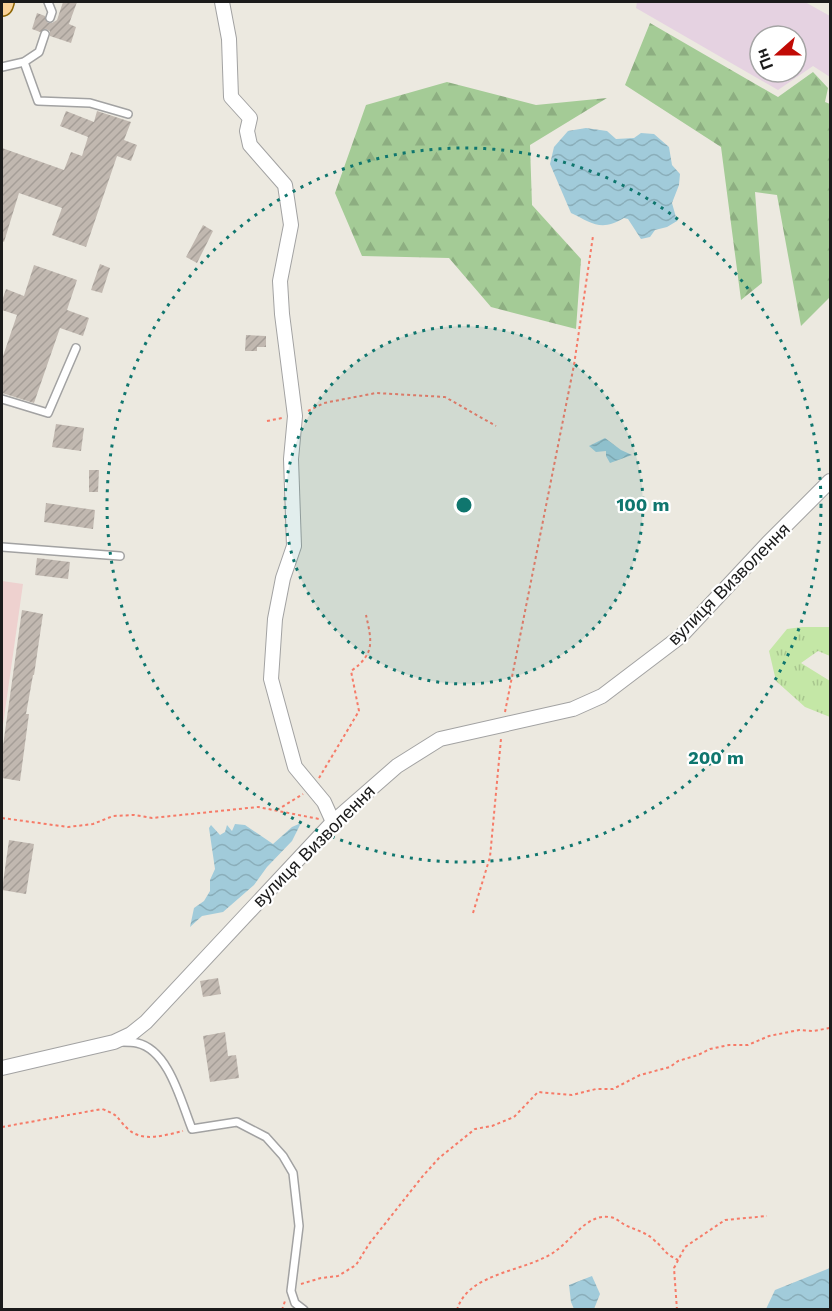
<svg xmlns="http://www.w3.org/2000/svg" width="832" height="1311" viewBox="0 0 832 1311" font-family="'Work Sans',sans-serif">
<defs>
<pattern id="grass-tufts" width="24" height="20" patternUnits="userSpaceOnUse" patternTransform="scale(1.5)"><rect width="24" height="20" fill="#c4e7a6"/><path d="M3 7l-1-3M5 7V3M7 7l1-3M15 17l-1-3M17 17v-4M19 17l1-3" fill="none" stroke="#a8c68e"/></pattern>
<pattern id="forest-firs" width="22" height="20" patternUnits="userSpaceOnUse" patternTransform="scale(1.5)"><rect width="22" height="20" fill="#a4cb96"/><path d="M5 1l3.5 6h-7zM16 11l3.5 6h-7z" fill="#8dae81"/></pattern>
<pattern id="water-waves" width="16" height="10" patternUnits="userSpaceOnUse" patternTransform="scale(1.5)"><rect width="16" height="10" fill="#a1cbda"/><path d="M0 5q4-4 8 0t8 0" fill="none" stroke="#8aaeba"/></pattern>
<pattern id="building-hatch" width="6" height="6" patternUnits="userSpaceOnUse" patternTransform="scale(1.5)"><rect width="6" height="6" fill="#c1b8b0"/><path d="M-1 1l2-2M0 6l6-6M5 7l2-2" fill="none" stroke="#a59e97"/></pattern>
</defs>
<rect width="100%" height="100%" fill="#ece9e0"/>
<path fill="#eed1cf" d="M2,581L23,584L2,732Z"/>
<path fill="#e5d2e1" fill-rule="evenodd" d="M637,2H805L830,16V77L813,66L778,90L636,8ZM760,36H796V72H760Z"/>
<path fill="url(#grass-tufts)" d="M802,627H830V656L818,651L801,663L830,681V717L805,707L776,681L769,651L787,629Z"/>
<g fill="url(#forest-firs)">
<path d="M650,23L778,97L813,72L828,88L825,102L830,104V297L801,326L777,195L755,192L762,283L741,300L721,147L625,85Z"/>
<path d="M447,82L536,105L607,98L530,145L532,205L581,259L576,329L491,307L449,258L362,256L335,193L366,105Z"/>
</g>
<g fill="url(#water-waves)">
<path d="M586,128L607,131L616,139L634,138L641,133L654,134L669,147L672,165L680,174L679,185L672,203L677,221L667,227L655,230L650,237L641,239L628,219L624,218C601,232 592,223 571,213L550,164L554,147L568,131Z"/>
<path d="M605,438L621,450L632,455L610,463L606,456V451L596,452L589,446Z"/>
<path d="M301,823L292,841L267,867L254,885L223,912L202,916L190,927L194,908L204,901L210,891V880L215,869L209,828L211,825L220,835L225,832L227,825L232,831L235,824L245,825L273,844L292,827Z"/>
<path d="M830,1268V1309H766L775,1290Z"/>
<path d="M592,1276L600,1294L594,1309H574L571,1302L569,1285Z"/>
</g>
<g fill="url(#building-hatch)">
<path d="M63,2H77L69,24L76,27L71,43L50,36V31L46,29L40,32L32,29L37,13L45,16L48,23H52L57,20Z"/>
<path d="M66,111L94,122L97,111L131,122L124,140L137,145L131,161L117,156L86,247L52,235L62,208L19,193L4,242L2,241V148L64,170L71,152L82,156L88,137L60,126Z"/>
<path d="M203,225L213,231L197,263L186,257Z"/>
<path d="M100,264L110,268L102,293L91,290Z"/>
<path d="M34,265L77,280L67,310L89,318L83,336L60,328L34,403L2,393V359L17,315L2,310V301L6,289L24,296Z"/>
<path d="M246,335L266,336V347H257V351H245Z"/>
<path d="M56,424L84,428L81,451L52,447Z"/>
<path d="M89,470H99L98,492H89Z"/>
<path d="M46,503L95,510L93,529L44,522Z"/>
<path d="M37,558L70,562L68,579L35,575Z"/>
<path d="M22,610L43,614L34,675H33L26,714H29L20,781L2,778V753Z"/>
<path d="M9,840L34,844L26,894L2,890Z"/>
<path d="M218,978L221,994L203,997L200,981Z"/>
<path d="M225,1032L228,1056L236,1055L239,1078L210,1082L203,1036Z"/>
</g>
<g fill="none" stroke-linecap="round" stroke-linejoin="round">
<defs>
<g id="service">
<path d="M48,2L52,12L50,18"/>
<path d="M24,62L38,101L90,103L128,114"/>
<path d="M2,67L24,62L39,52L45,34"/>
<path d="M2,399L48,413L76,348"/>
<path d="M2,547L120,556"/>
<path d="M122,1042C127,1042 132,1042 137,1043C169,1050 181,1102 192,1129L237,1122L266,1137L283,1156L293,1173L299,1226L291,1291L295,1303L304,1310"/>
</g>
<g id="minor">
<path d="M222,2L229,39L231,97L250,118L247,131L250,145L285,185L291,225L280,281L282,314L295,416L291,459L294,546L283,578L275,619L271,679L295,767L324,802L333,822"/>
<path d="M2,1068L114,1042L131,1034L146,1022L333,822L397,766L440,739L573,709L602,696L681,636L768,543L830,481"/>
</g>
<path id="primary" d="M2,5L3,2"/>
</defs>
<use href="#service" stroke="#a2a2a2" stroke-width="10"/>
<use href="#minor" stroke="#a2a2a2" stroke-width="16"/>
<use href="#primary" stroke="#8e6503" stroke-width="24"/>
<g stroke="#f67b68" stroke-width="2" stroke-dasharray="3 3" stroke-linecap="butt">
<path d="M308,411L324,403L376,393L445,397L496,426"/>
<path d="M267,421L282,418"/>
<path d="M505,712L574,365L593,236"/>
<path d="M319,778L359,711L351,671C375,654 372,642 366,615"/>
<path d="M277,810L303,794"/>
<path d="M2,818L68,827L93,824L113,816L134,815L152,818L258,807L319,819"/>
<path d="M473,913L490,857L501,739"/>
<path d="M2,1127L102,1109C121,1116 115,1117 128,1129C143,1143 165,1135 183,1131"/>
<path d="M301,1284L321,1278L338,1276L356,1265L369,1244L422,1177L439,1158L475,1129L492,1126L514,1117L538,1092L572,1095L596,1089H613L640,1075L670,1067L678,1061L698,1055L710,1049L729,1045H748L769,1036L799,1030L813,1031L830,1028"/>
<path d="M282,1310L285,1301"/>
<path d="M457,1310C468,1271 529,1272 557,1250C573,1238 588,1214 609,1217C615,1217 620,1222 625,1225C635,1230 646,1232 654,1240C665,1249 663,1253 678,1260"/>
<path d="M677,1310L674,1268L685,1247L725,1220L767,1216"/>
</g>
<use href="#service" stroke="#fff" stroke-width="7"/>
<use href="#minor" stroke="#fff" stroke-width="14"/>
<use href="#primary" stroke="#f9d299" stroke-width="21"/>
</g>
<circle cx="464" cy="505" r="179" fill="#0f766e" fill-opacity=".12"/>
<g fill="none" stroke="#0f766e" stroke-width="3" stroke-dasharray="3 6">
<circle cx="464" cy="505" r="179"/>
<circle cx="464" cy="505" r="357"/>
</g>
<g text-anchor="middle" stroke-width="4.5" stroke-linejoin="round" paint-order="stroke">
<g font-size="18" fill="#1b1b1b" stroke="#fff">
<text transform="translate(729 584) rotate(-45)" y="6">вулиця Визволення</text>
<text transform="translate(314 846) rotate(-45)" y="6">вулиця Визволення</text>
</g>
</g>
<circle cx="464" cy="505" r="9" fill="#0f766e" stroke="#fff" stroke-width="3"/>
<g font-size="18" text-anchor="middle" font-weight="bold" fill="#0f766e" stroke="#fff" stroke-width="4.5" stroke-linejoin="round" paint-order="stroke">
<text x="643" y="511">100 m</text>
<text x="716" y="764">200 m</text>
</g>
<rect width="832" height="1311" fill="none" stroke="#1b1b1b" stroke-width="6"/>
<g transform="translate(778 54) rotate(249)"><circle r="28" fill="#ffffff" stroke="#a4a4a4" stroke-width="1.5"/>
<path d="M0-4.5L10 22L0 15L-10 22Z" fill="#c10a05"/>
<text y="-9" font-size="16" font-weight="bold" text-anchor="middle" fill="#1b1b1b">Пн</text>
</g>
</svg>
